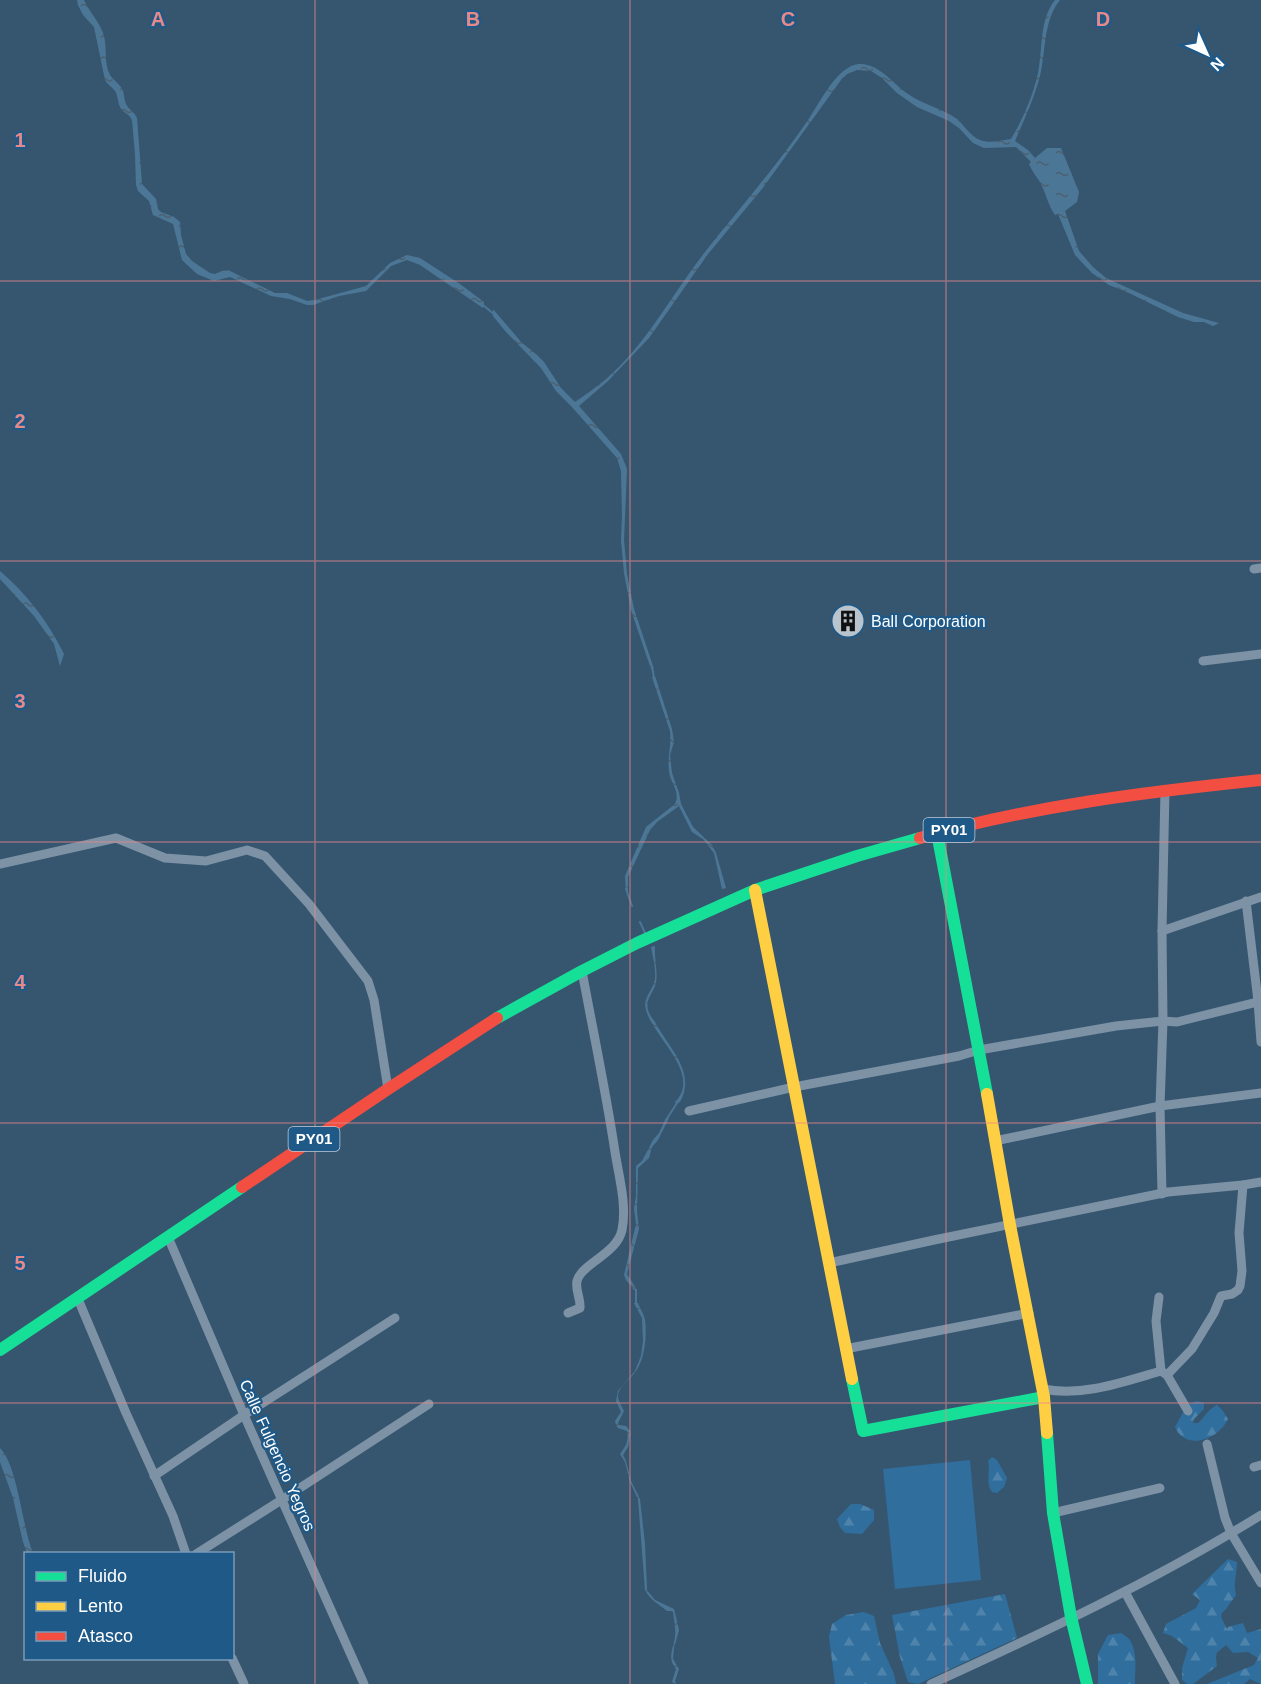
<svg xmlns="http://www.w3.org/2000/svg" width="1261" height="1684" viewBox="0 0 1261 1684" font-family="Arial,sans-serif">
<defs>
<pattern id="forest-firs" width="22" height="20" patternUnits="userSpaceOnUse" patternTransform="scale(1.5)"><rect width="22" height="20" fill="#2f6e9d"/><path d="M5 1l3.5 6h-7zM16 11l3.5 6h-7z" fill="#4e84ac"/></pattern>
<pattern id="water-ripples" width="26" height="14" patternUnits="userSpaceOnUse" patternTransform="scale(1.5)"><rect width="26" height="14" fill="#4c7696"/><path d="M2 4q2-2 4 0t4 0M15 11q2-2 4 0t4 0" fill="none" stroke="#4c5f6d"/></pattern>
</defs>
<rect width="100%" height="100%" fill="#365670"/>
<g fill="url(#forest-firs)">
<path d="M1197,1401L1204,1403V1409L1194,1419L1193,1423H1198C1205,1417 1208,1409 1217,1405L1223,1411L1228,1419C1219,1439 1186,1452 1175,1427L1187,1405Z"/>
<path d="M992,1457L997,1460L1007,1478L1004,1487L997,1493L992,1492C985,1482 991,1472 988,1461Z"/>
<path d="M851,1504H860L874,1510V1520L862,1534L845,1533L840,1527L837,1519Z"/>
<path d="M1228,1559L1237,1562C1237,1573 1233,1583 1236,1595L1226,1609L1222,1613L1221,1617L1227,1629L1228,1627L1243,1623L1247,1633L1261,1629V1684L1250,1679L1244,1684H1207L1254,1665L1258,1658L1248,1652L1233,1653L1226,1645C1216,1654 1215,1650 1217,1666L1193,1684H1187L1182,1680V1668L1188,1648L1172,1636L1163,1633L1166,1624L1196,1608L1200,1600L1192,1594Z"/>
<path d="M1005,1594L1017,1638L918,1684L908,1682L900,1657L892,1615Z"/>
<path d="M864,1612L874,1616L880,1643L894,1674L896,1684H835L829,1637L832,1624L846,1615Z"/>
<path d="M1121,1633C1124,1635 1127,1637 1129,1639C1138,1651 1135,1670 1135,1684H1098V1654L1108,1635Z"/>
</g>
<path fill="#2f6e9d" d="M970,1460L981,1580L895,1589L883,1469Z"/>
<g fill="url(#water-ripples)">
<path d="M77,0H84C89,12 99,21 103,33C108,46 103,62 110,75C113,80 120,84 122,89C125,95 124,103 128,107C132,112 134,112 137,118L142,184L156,199L158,209L161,212L174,217L180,222L181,235L186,254L192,261L210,273L215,274L222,271L228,270L275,293H287L307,301L315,300L366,286L390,263L407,255L420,258L460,284L484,302L483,308L420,265L407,260L391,266L366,291L339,296L313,305H307L290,299L271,296L230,277L214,281L197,274L182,260L173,224L153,215L149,201L138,191L136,185L135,154L132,120C129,114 126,114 122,110C117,104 119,97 115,91C112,87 108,85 105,80L94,27L83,15L78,5Z"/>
<path d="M1055,0H1060C1043,21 1046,51 1040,76C1034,99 1024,120 1015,141L1028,150L1035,158L1047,148H1061L1079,192L1077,202L1065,211L1079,251L1093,267L1106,278L1183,313L1219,323L1213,326L1204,322H1194L1178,317L1129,293L1109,285L1092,273L1075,255L1058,214L1055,215C1048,205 1046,193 1040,182C1036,176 1032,171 1029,164L1031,162L1016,147L984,148L973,143L959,128L949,121L917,107L897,93L882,78L871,71L857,70L847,74L841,80L762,189L708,254L649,338L608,381L579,406L621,454L627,469L624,540L627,574L634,609L654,669H651L631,610L624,573L621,540L622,515L621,471L617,458L571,406L556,391L541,368L506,332L493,316V309L522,343L536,354L544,362L561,388L575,402C585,395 595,388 605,380C646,345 672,294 705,252C739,209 775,168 806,123C819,105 836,66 859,64C879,63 893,84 908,94C923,105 942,108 957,119C964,125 971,137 980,140C989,144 1002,140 1011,139C1023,119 1033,96 1038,73C1043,49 1039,20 1055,0Z"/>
<path d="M0,571C27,594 49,623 64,654L60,666L54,644L34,616L0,579Z"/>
<path d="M655,676L672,729L674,742L670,755L672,773L679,793L681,804L693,827L712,845L716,853L726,888L722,889L714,853L703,839L692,832L679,806L657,822L650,830L628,877V891L626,892L625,876L646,827L675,804C680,793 673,786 670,776C666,761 672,746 670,731L652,677Z"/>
<path d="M655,946C654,958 658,971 656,983C654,992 645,999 648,1010C649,1014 652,1018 655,1022C668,1047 697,1072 680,1102L674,1103C704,1075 653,1037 646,1010C642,998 653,991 655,979C656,969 653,957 651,947Z"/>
<path d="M666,1118H669L658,1140L652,1147L649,1158L638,1168L637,1212L639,1229L627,1274L637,1290H634L626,1280L624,1275L636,1224L634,1208L636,1197V1166L642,1161L653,1140L659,1133Z"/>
<path d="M634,1303H638C640,1309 644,1314 645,1320C647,1336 645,1358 636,1371C631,1379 617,1387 618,1398C619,1402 622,1407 624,1411L618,1423L619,1425L626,1426L631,1432L628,1447L623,1455L626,1461L631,1481L640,1499L645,1544L647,1590L655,1600L674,1609L679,1630L674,1648L673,1659L679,1669L675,1681L676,1684L672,1682L676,1669C667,1658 673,1650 675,1637C676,1629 674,1620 673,1612L672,1611H667C659,1604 650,1600 645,1590L638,1499L630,1482L625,1462L620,1454C626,1446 629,1441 627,1431L618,1428L616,1425L615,1421L621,1412L616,1401L618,1391L635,1371L641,1356L643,1341L642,1318Z"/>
<path d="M0,1448C18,1466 22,1527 33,1553H27L23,1542L13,1498L0,1462Z"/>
</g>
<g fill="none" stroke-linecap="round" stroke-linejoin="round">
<g stroke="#4c7696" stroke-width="2">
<path d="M483,305L495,315"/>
<path d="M652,666L654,678"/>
<path d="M626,889L632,906"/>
<path d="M640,922L645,933"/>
<path d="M666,1120L679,1100"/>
<path d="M636,1290V1305"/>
</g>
<g stroke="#7d92a5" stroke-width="9">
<path d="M1254,569L1261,568"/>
<path d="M1203,661L1261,654"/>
<path d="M0,864L116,838L165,858L206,861L247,850L265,856L309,904L368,981L374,1000L388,1089"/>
<path d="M1246,901L1258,1001L1261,1042"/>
<path d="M1162,931L1261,897"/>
<path d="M689,1111L794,1087L959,1056L979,1050L1116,1026L1163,1021L1177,1022L1261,1001"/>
<path d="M995,1141L1160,1106L1261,1093"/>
<path d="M1162,1194L1160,1106L1163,1021L1162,931L1165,790"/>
<path d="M168,1237L244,1415L364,1684"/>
<path d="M829,1263L934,1240L1168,1192L1243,1185L1261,1182"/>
<path d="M1159,1297L1156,1321L1161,1371L1167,1375L1188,1411"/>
<path d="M78,1299L126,1413L173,1516L186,1554"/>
<path d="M568,1313L580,1308C581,1299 575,1290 577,1281C581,1264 617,1254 622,1230C627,1205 619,1177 615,1152C606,1092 593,1031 582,971"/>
<path d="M845,1349L1029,1313"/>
<path d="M1167,1375L1192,1349L1214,1313L1221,1296L1232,1294L1238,1290L1240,1286L1242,1271L1239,1233L1243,1185"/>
<path d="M1043,1389C1082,1397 1123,1382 1161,1371"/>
<path d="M1207,1444L1225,1518L1231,1533L1261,1583"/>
<path d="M1254,1467L1261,1465"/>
<path d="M154,1476L244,1415L395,1318"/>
<path d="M1053,1513L1160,1488"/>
<path d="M196,1554L283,1499L429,1404"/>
<path d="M1125,1592L1175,1684"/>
<path d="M232,1658L244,1684"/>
<path d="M931,1684C1043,1633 1156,1580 1261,1515"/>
</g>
<g stroke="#16e098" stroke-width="12">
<path d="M937,833L987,1094"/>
<path d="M497,1018L582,971L637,943L755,890L857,856L920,838"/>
<path d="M0,1350L242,1187"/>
<path d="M852,1379L863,1431L1044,1397"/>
<path d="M1047,1433L1053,1513L1071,1617L1087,1684"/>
</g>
<g stroke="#ffcf43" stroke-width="12">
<path d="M755,890L852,1379"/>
<path d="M987,1094L1010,1225L1044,1397L1047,1433"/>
</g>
<g stroke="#f24e42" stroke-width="12">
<path d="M920,838C1031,806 1146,792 1261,780"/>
<path d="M242,1187L388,1089L497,1018"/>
</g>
</g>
<path fill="none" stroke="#e88989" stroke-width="1.5" stroke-opacity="0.55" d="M315,0V1684M630,0V1684M946,0V1684M0,281H1261M0,561H1261M0,842H1261M0,1123H1261M0,1403H1261"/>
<defs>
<symbol id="building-disc" viewBox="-11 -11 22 22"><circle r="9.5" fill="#b9c4cd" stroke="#1e5988"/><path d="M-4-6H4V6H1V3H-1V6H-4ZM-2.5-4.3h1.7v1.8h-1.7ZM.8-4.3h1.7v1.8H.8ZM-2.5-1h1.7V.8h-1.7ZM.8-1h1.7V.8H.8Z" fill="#111"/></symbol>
</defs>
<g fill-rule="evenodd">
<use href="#building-disc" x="829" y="602" width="38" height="38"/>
</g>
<g text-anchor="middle" stroke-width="4.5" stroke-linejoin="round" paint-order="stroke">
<g fill="#1e5988" stroke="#bccddb" stroke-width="1.5">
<rect x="923.5" y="818" width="51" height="24" rx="4.5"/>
<rect x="288.5" y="1127" width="51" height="24" rx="4.5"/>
</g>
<g font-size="15" font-weight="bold" fill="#fff">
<text x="949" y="835">PY01</text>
<text x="314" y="1144">PY01</text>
</g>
<g font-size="16" fill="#fff" stroke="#1e5988" text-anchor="start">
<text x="871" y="627">Ball Corporation</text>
</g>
<g font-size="16" fill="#fff" stroke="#1e5988">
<text transform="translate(278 1455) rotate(66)" y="6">Calle Fulgencio Yegros</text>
</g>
</g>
<g font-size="20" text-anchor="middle" font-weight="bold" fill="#e88989" stroke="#1e5988" stroke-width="4.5" stroke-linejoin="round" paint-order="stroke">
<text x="158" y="26">A</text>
<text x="473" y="26">B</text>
<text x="788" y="26">C</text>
<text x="1103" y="26">D</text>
<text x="20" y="147">1</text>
<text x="20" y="428">2</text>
<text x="20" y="708">3</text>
<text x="20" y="989">4</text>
<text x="20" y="1270">5</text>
</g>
<rect x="24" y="1552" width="210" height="108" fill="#1e5988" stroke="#789bb8" stroke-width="1.5"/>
<rect x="36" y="1572" width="30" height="9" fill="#16e098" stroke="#789bb8" stroke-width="1.5"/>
<text x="78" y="1582" font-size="18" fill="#ffffff">Fluido</text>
<rect x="36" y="1602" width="30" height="9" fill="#ffcf43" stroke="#789bb8" stroke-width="1.5"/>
<text x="78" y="1612" font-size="18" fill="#ffffff">Lento</text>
<rect x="36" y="1632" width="30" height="9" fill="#f24e42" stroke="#789bb8" stroke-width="1.5"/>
<text x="78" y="1642" font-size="18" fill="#ffffff">Atasco</text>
<g transform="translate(1207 54) rotate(135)" stroke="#1e5988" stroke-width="4.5" paint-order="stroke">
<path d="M0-4.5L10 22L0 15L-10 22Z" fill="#ffffff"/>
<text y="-9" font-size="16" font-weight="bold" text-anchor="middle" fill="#ffffff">N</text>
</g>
</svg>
